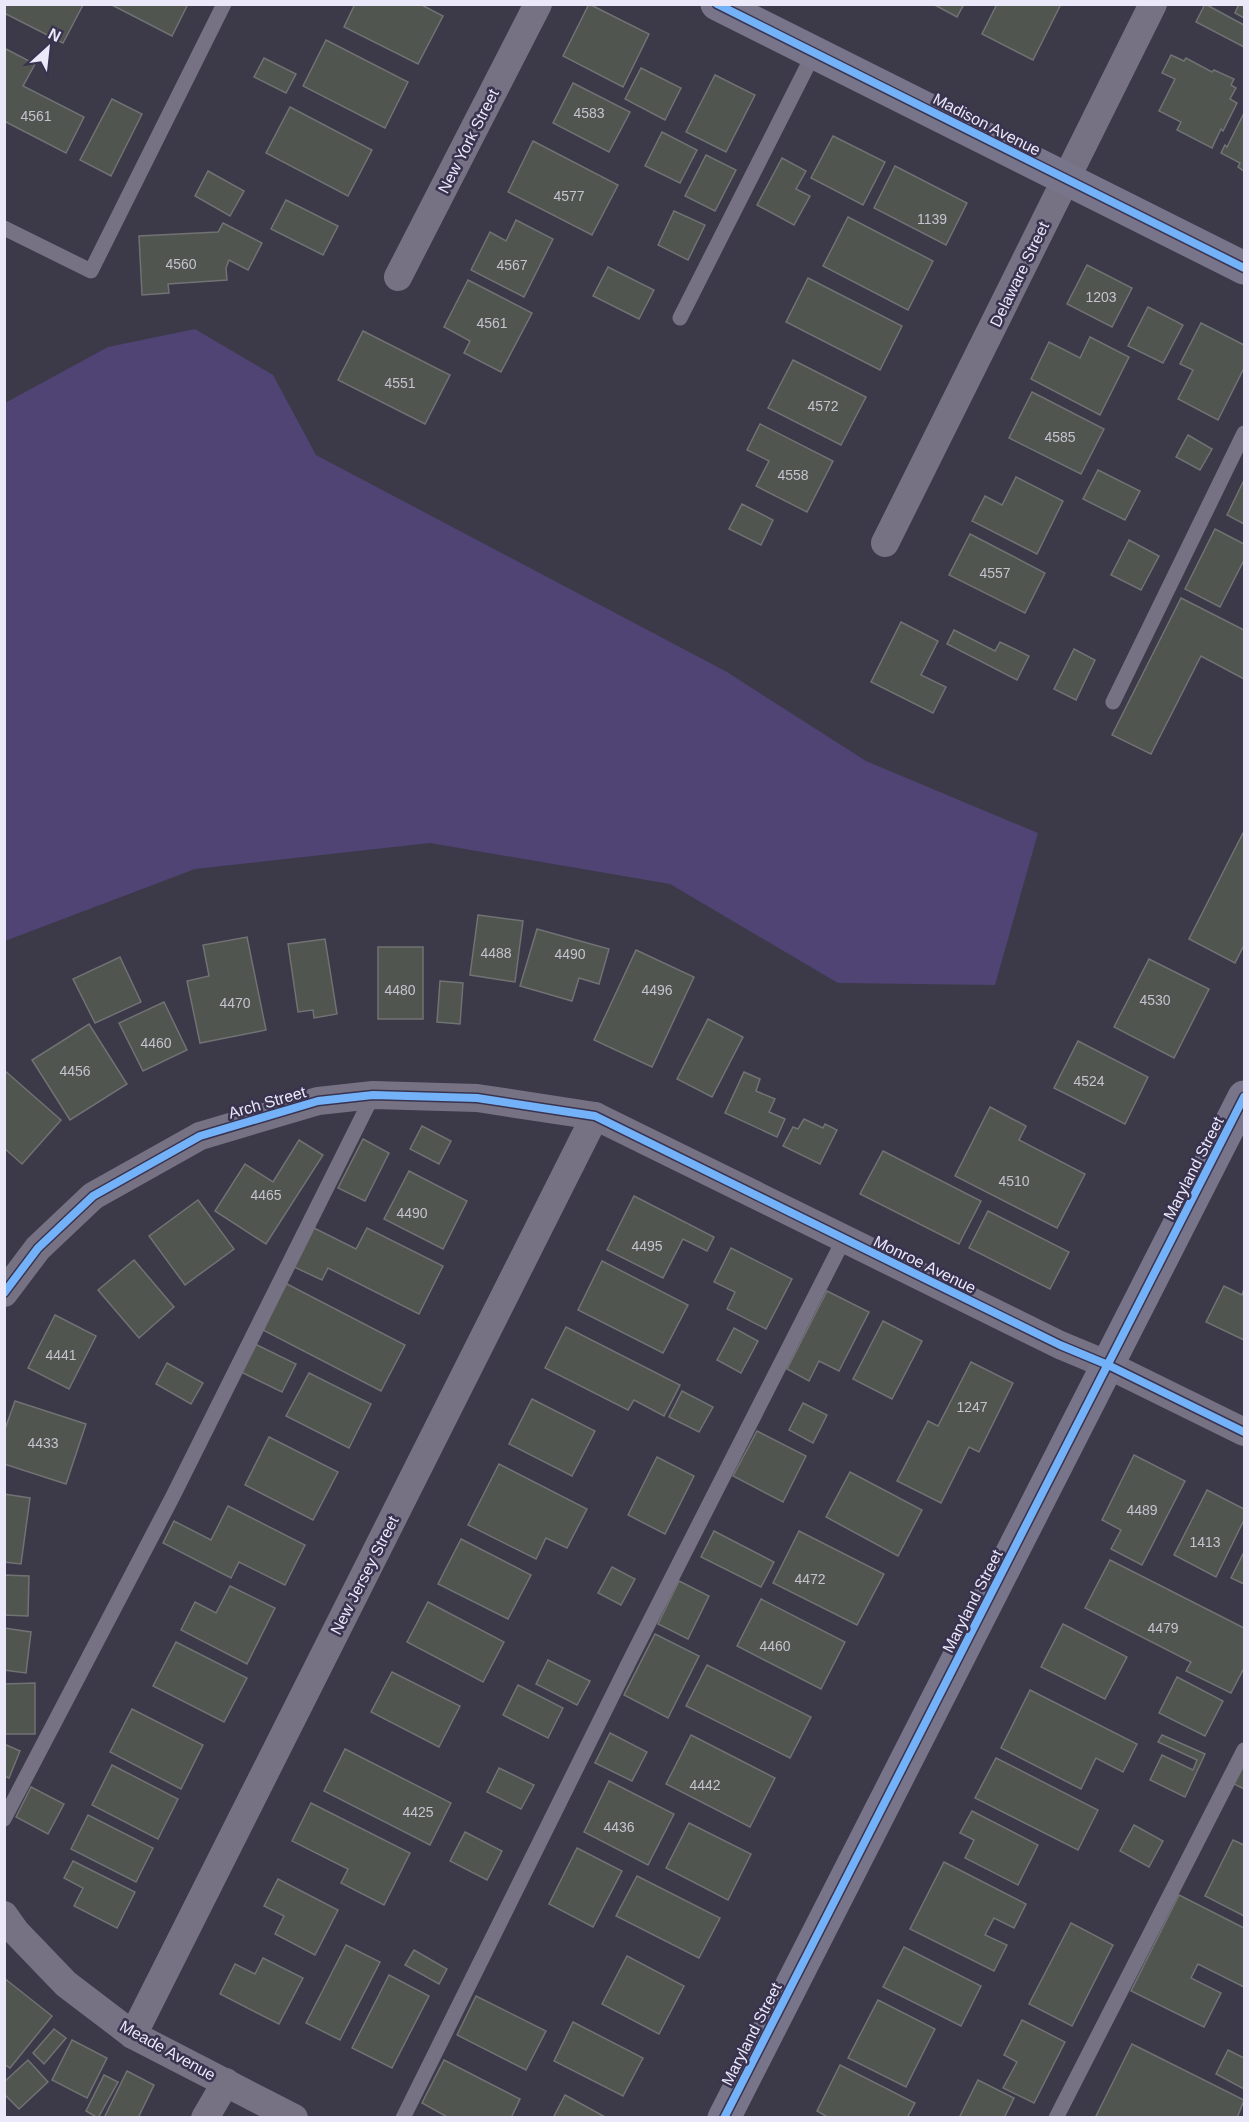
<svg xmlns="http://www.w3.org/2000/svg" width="1249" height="2122" viewBox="0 0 1249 2122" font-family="Arial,sans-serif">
<rect width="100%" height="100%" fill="#3c3949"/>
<path fill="#4f4473" d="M195,329L273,375L316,455L727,672L866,761L1038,833L995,985L838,983L670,884L430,843L195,869L5,941V403L108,347Z"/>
<g fill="#50554f" stroke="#707273" stroke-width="1.5">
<path d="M4,4H82L83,5L63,43L4,13Z"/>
<path d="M110,4H188L172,36Z"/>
<path d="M355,4H420L443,16L418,64L344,27Z"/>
<path d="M589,4L649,34L623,87L563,56Z"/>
<path d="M933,4H964L957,17Z"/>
<path d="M997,4H1061L1033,60L982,34Z"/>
<path d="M1205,4L1244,25V47L1196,22Z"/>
<path d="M1239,4H1244V18L1235,13Z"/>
<path d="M326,40L408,82L385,128L303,86Z"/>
<path d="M4,48L35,64L23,86L84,117L66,153L4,121Z"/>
<path d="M1171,55L1184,61L1186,58L1212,72L1214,70L1234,79L1231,85L1236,88L1230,99L1237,103L1223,131L1221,129L1212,148L1177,130L1181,122L1159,111L1175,79L1162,73Z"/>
<path d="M264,58L296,74L286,93L254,77Z"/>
<path d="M641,68L681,88L665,120L625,99Z"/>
<path d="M715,75L755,95L726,152L686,132Z"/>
<path d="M573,83L630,112L609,152L553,123Z"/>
<path d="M112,99L142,114L111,176L80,160Z"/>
<path d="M290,107L372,150L348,196L266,153Z"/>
<path d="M1244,113V171L1238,167L1240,163L1221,153L1225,145L1227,147Z"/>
<path d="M662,132L697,150L680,183L645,166Z"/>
<path d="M833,136L885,162L863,205L811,178Z"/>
<path d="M533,141L618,185L592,235L508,192Z"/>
<path d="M706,155L736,170L715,211L685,196Z"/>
<path d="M782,158L806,171L796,189L810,196L794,225L757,205Z"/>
<path d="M895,166L967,203L946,245L874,208Z"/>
<path d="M208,171L244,191L230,216L195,196Z"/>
<path d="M286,200L338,226L323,255L271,229Z"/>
<path d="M674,211L705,225L688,260L658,245Z"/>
<path d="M848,217L933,261L908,310L823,266Z"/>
<path d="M516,220L553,239L524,297L471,270L490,232L506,241Z"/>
<path d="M223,223L262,243L248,270L229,260L226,268L227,280L168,284L169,293L142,295L139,236L218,232Z"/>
<path d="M1087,265L1132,288L1112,327L1067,304Z"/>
<path d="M608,267L654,290L639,319L593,296Z"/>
<path d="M808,278L902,326L880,370L786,322Z"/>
<path d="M468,280L532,313L501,372L464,353L470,341L444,327Z"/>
<path d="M1148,307L1183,325L1163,363L1128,346Z"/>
<path d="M1201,323L1244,345V368L1218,420L1178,399L1193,370L1180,364Z"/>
<path d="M363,331L450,375L425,424L338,380Z"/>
<path d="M1090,337L1129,357L1100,415L1031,379L1049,342L1080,358Z"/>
<path d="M793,360L866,397L841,445L768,408Z"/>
<path d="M1032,392L1104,429L1081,474L1009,438Z"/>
<path d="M760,424L833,461L807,512L756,486L769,461L747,450Z"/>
<path d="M1188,435L1212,449L1200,470L1176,457Z"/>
<path d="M1098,470L1140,491L1125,520L1083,499Z"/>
<path d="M1016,477L1063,501L1037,554L972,521L985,496L1002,505Z"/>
<path d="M1244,480V524L1227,515Z"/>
<path d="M742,504L773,520L761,545L729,529Z"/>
<path d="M1215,529L1244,544V560L1220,607L1185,589Z"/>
<path d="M970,534L1045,573L1025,613L949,575Z"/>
<path d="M1129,540L1159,556L1141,590L1111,575Z"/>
<path d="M1181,598L1244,630V679L1201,656L1151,754L1112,735Z"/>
<path d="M901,622L938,641L921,675L946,687L933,713L871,682Z"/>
<path d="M954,630L995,651L1000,642L1029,656L1017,680L947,644Z"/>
<path d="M1074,649L1095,660L1076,700L1054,689Z"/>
<path d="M1244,831V945L1235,963L1189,939Z"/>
<path d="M478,915L523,921L515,982L470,975Z"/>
<path d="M537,929L609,949L599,984L579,978L572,1001L520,986Z"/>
<path d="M247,937L266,1030L200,1043L187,981L209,976L203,945Z"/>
<path d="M325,939L337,1014L314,1018L313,1010L298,1012L288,944Z"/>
<rect x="378" y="947" width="45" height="72"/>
<path d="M636,950L694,977L652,1067L594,1040Z"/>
<path d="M120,957L141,1002L95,1023L73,979Z"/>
<path d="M1149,959L1209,989L1174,1058L1114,1027Z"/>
<path d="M440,981L463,983L460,1024L437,1022Z"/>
<path d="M164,1002L187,1050L143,1071L119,1023Z"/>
<path d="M708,1019L743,1037L712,1097L677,1079Z"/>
<path d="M89,1024L127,1084L70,1120L32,1060Z"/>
<path d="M1078,1041L1148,1077L1125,1124L1054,1088Z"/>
<path d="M4,1070L61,1120L22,1164L4,1148Z"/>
<path d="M744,1072L760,1079L756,1091L775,1099L769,1112L785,1119L777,1137L725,1113Z"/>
<path d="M990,1107L1026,1126L1019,1140L1085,1174L1057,1228L955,1176Z"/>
<path d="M804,1119L823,1128L825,1124L837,1130L820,1164L783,1146L793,1127L798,1129Z"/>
<path d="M422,1126L451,1141L439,1164L410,1149Z"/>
<path d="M363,1139L389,1153L365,1201L338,1188Z"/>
<path d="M299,1140L323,1155L266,1244L215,1211L245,1164L273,1182Z"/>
<path d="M883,1151L981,1201L959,1244L860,1194Z"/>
<path d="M409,1171L467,1201L443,1249L384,1219Z"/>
<path d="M634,1196L714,1237L707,1251L683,1239L663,1278L607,1250Z"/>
<path d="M198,1200L234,1249L185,1285L149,1236Z"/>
<path d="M988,1211L1069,1252L1050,1289L969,1248Z"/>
<path d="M312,1227L356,1249L367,1228L443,1266L419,1314L328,1268L322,1280L292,1266Z"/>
<path d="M731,1248L792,1279L766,1329L727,1309L735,1292L714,1282Z"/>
<path d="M134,1260L174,1307L139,1338L98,1290Z"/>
<path d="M602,1261L688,1305L663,1353L578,1310Z"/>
<path d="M285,1283L405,1345L381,1391L261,1329Z"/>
<path d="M1224,1286L1242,1295L1244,1289V1340L1206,1322Z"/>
<path d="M827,1291L869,1312L839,1371L819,1361L809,1381L787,1369Z"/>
<path d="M55,1315L96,1336L69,1389L28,1368Z"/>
<path d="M883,1321L922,1341L892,1399L853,1379Z"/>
<path d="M566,1327L680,1385L664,1416L634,1400L628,1410L545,1368Z"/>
<path d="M734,1328L758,1341L741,1373L717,1360Z"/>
<path d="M255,1344L296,1364L282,1392L241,1372Z"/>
<path d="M971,1362L1013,1383L979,1452L969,1447L941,1503L897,1481L928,1421L938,1426Z"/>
<path d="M167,1363L203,1383L191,1404L156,1384Z"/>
<path d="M309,1373L371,1404L349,1448L286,1416Z"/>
<path d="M682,1391L713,1407L699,1432L669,1417Z"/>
<path d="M532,1399L595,1431L572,1476L509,1444Z"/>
<path d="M15,1401L86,1424L66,1484L4,1464V1432Z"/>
<path d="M803,1403L827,1415L813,1443L789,1430Z"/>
<path d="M757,1431L806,1456L783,1502L733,1476Z"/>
<path d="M269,1437L338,1472L313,1520L245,1485Z"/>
<path d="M1134,1455L1185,1481L1142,1565L1111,1549L1121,1530L1102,1520Z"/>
<path d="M657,1457L694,1476L665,1534L628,1515Z"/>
<path d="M499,1464L587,1509L567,1548L546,1538L536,1559L468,1525Z"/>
<path d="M850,1472L922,1510L898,1556L826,1517Z"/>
<path d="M1207,1490L1244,1509V1520L1216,1577L1174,1555Z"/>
<path d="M4,1494L30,1498L21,1564L4,1562Z"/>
<path d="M228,1506L305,1545L285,1585L239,1562L231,1578L163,1543L174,1521L211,1540Z"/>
<path d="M714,1531L774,1562L761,1587L701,1557Z"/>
<path d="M799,1531L884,1574L857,1625L773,1583Z"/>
<path d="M461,1539L531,1575L508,1619L438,1584Z"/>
<path d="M1244,1552V1584L1231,1578Z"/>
<path d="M1110,1560L1244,1628V1668L1231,1693L1186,1671L1191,1662L1085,1608Z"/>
<path d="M612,1567L635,1579L621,1605L598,1593Z"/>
<path d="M4,1575L29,1576L28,1616L4,1615Z"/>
<path d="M679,1581L709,1596L688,1639L658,1624Z"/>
<path d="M230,1586L275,1608L247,1664L181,1630L195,1602L216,1613Z"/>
<path d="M761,1599L845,1642L821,1689L737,1646Z"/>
<path d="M428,1602L504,1642L483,1682L407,1642Z"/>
<path d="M1063,1624L1127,1657L1105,1699L1041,1667Z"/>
<path d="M4,1628L31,1632L26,1673L4,1670Z"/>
<path d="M655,1634L699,1656L668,1718L624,1695Z"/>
<path d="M176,1642L247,1678L224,1722L153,1686Z"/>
<path d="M548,1660L590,1681L577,1705L536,1684Z"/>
<path d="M707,1665L811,1717L790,1758L686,1706Z"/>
<path d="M392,1672L460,1706L439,1747L371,1712Z"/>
<path d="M1177,1677L1223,1701L1205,1736L1159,1713Z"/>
<path d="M35,1683V1734H4V1684Z"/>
<path d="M518,1685L563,1708L548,1738L503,1715Z"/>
<path d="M1030,1690L1137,1744L1123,1772L1096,1758L1081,1789L1001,1748Z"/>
<path d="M132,1709L203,1745L181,1789L110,1752Z"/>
<path d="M610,1733L647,1752L632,1781L595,1763Z"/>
<path d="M691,1735L775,1778L750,1827L666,1784Z"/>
<path d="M1162,1735L1205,1754L1185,1797L1150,1780L1162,1755L1193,1770L1197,1760L1158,1742Z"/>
<path d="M4,1744L20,1751L9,1778L4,1776Z"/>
<path d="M345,1749L451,1803L430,1845L324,1791Z"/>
<path d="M996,1758L1098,1810L1078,1850L975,1798Z"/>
<path d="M1244,1762V1789L1234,1784Z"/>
<path d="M112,1765L178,1799L158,1839L92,1805Z"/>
<path d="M499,1768L534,1785L521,1809L487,1792Z"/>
<path d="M609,1781L674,1814L648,1865L584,1832Z"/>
<path d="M31,1787L64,1804L48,1834L16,1817Z"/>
<path d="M311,1803L410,1853L384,1905L341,1883L348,1869L292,1841Z"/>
<path d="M972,1811L1038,1845L1018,1885L965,1858L974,1840L960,1833Z"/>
<path d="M88,1815L153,1848L136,1882L71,1849Z"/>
<path d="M689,1823L751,1854L728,1900L666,1868Z"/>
<path d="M1134,1825L1163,1841L1149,1867L1120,1851Z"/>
<path d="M465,1832L502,1851L487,1880L450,1861Z"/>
<path d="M1233,1840L1244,1845V1916L1205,1896Z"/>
<path d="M577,1848L622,1871L593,1927L549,1904Z"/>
<path d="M73,1861L135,1892L117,1928L74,1906L83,1888L64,1878Z"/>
<path d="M944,1862L1026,1904L1014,1928L994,1918L985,1935L1007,1945L994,1971L910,1929Z"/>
<path d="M637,1876L720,1918L699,1958L616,1916Z"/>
<path d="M278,1879L338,1910L315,1955L275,1934L284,1916L264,1906Z"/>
<path d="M1179,1895L1244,1928V1987L1198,1964L1191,1978L1221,1993L1204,2027L1131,1991Z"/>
<path d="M1071,1923L1113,1945L1072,2026L1029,2004Z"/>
<path d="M346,1945L380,1962L340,2040L306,2023Z"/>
<path d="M904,1947L981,1986L961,2026L883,1987Z"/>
<path d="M414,1950L447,1969L439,1984L405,1965Z"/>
<path d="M627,1956L684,1986L659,2034L602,2004Z"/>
<path d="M263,1958L303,1978L279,2024L220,1994L235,1964L255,1974Z"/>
<path d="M389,1975L429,1996L392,2068L352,2048Z"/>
<path d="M4,1978L52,2016L10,2068L4,2064Z"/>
<path d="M476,1996L546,2031L526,2070L457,2035Z"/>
<path d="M878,2000L935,2029L906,2087L848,2058Z"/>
<path d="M1022,2020L1065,2042L1034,2103L1003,2088L1017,2062L1004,2055Z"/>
<path d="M573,2022L643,2058L623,2096L554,2061Z"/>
<path d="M54,2029L66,2038L44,2064L33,2053Z"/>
<path d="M72,2040L107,2058L87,2098L52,2080Z"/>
<path d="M1132,2044L1244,2100L1237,2118H1095Z"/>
<path d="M1228,2050L1244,2058V2089L1216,2074Z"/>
<path d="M28,2060L48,2082L19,2109L4,2094V2082Z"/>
<path d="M444,2060L520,2099L511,2118H449L422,2103Z"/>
<path d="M840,2065L915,2103L907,2118H829L817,2111Z"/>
<path d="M127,2071L154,2085L138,2118H104Z"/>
<path d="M104,2075L118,2082L98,2118L86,2111Z"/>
<path d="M978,2080L1014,2098L1004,2118H959Z"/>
<path d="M565,2095L607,2118H553Z"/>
</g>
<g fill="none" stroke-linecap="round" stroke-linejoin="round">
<g stroke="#767284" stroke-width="15">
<path d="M4,228L91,271L224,4"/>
<path d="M680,318L814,53"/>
<path d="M1113,702L1244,433"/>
<path d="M4,1819L173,1496L373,1095"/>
<path d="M403,2118L630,1660L844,1239"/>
<path d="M1056,2118L1244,1750"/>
</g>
<g stroke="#767284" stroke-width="28">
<path d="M398,277L538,4"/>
<path d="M885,543L1153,4"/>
<path d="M4,1293L38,1248L93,1196L200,1136L318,1101L373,1095L477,1098L595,1116L1060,1345L1108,1365L1244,1432"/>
<path d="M4,1915L16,1932L66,1984L133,2035L294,2118"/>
<path d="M133,2035L595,1116"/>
<path d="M205,2118L226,2082"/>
</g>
<g stroke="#787489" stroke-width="33">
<path d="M717,4L1244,268"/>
<path d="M724,2118L1244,1097"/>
</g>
<defs>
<g id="cycleway">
<path d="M717,4L1244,268"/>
<path d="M4,1293L38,1248L93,1196L200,1136L318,1101L373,1095L477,1098L595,1116L1060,1345L1108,1365L1244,1432"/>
<path d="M724,2118L1244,1097"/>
</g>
</defs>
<use href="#cycleway" stroke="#39334f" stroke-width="11"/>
<use href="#cycleway" stroke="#73b2f8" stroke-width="8"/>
</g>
<g text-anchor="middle" stroke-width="5" stroke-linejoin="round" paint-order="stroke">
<g font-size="14" fill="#c4c3cf">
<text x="589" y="118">4583</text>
<text x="36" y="121">4561</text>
<text x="569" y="201">4577</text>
<text x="932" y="224">1139</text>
<text x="181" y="269">4560</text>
<text x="512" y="270">4567</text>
<text x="1101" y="302">1203</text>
<text x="492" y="328">4561</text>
<text x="400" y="388">4551</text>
<text x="823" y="411">4572</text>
<text x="1060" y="442">4585</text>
<text x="793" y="480">4558</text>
<text x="995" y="578">4557</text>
<text x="496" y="958">4488</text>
<text x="570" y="959">4490</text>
<text x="400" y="995">4480</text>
<text x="657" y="995">4496</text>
<text x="1155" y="1005">4530</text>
<text x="235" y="1008">4470</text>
<text x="156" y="1048">4460</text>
<text x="75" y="1076">4456</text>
<text x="1089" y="1086">4524</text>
<text x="1014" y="1186">4510</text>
<text x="266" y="1200">4465</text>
<text x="412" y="1218">4490</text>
<text x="647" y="1251">4495</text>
<text x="61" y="1360">4441</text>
<text x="972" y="1412">1247</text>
<text x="43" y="1448">4433</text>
<text x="1142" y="1515">4489</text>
<text x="1205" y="1547">1413</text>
<text x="810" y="1584">4472</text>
<text x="1163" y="1633">4479</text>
<text x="775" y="1651">4460</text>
<text x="705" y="1790">4442</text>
<text x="418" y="1817">4425</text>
<text x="619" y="1832">4436</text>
</g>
<g font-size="16" fill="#ebe8fa" stroke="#39334f">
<text transform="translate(987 124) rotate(27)" y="6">Madison Avenue</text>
<text transform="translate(468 141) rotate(-63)" y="6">New York Street</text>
<text transform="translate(1019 274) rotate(-64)" y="6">Delaware Street</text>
<text transform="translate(267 1102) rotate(-16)" y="6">Arch Street</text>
<text transform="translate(1193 1168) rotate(-63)" y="6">Maryland Street</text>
<text transform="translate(925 1264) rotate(26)" y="6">Monroe Avenue</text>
<text transform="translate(364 1575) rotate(-63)" y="6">New Jersey Street</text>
<text transform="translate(972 1601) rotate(-63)" y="6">Maryland Street</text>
<text transform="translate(751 2034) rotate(-63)" y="6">Maryland Street</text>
<text transform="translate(168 2050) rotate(29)" y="6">Meade Avenue</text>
</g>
</g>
<rect width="1249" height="2122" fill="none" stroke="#ebe8fa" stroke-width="12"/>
<g transform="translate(48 48) rotate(27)" stroke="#39334f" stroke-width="4.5" paint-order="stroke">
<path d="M0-4.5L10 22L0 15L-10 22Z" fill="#ebe8fa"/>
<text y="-9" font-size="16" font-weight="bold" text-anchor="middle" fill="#ebe8fa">N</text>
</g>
</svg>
